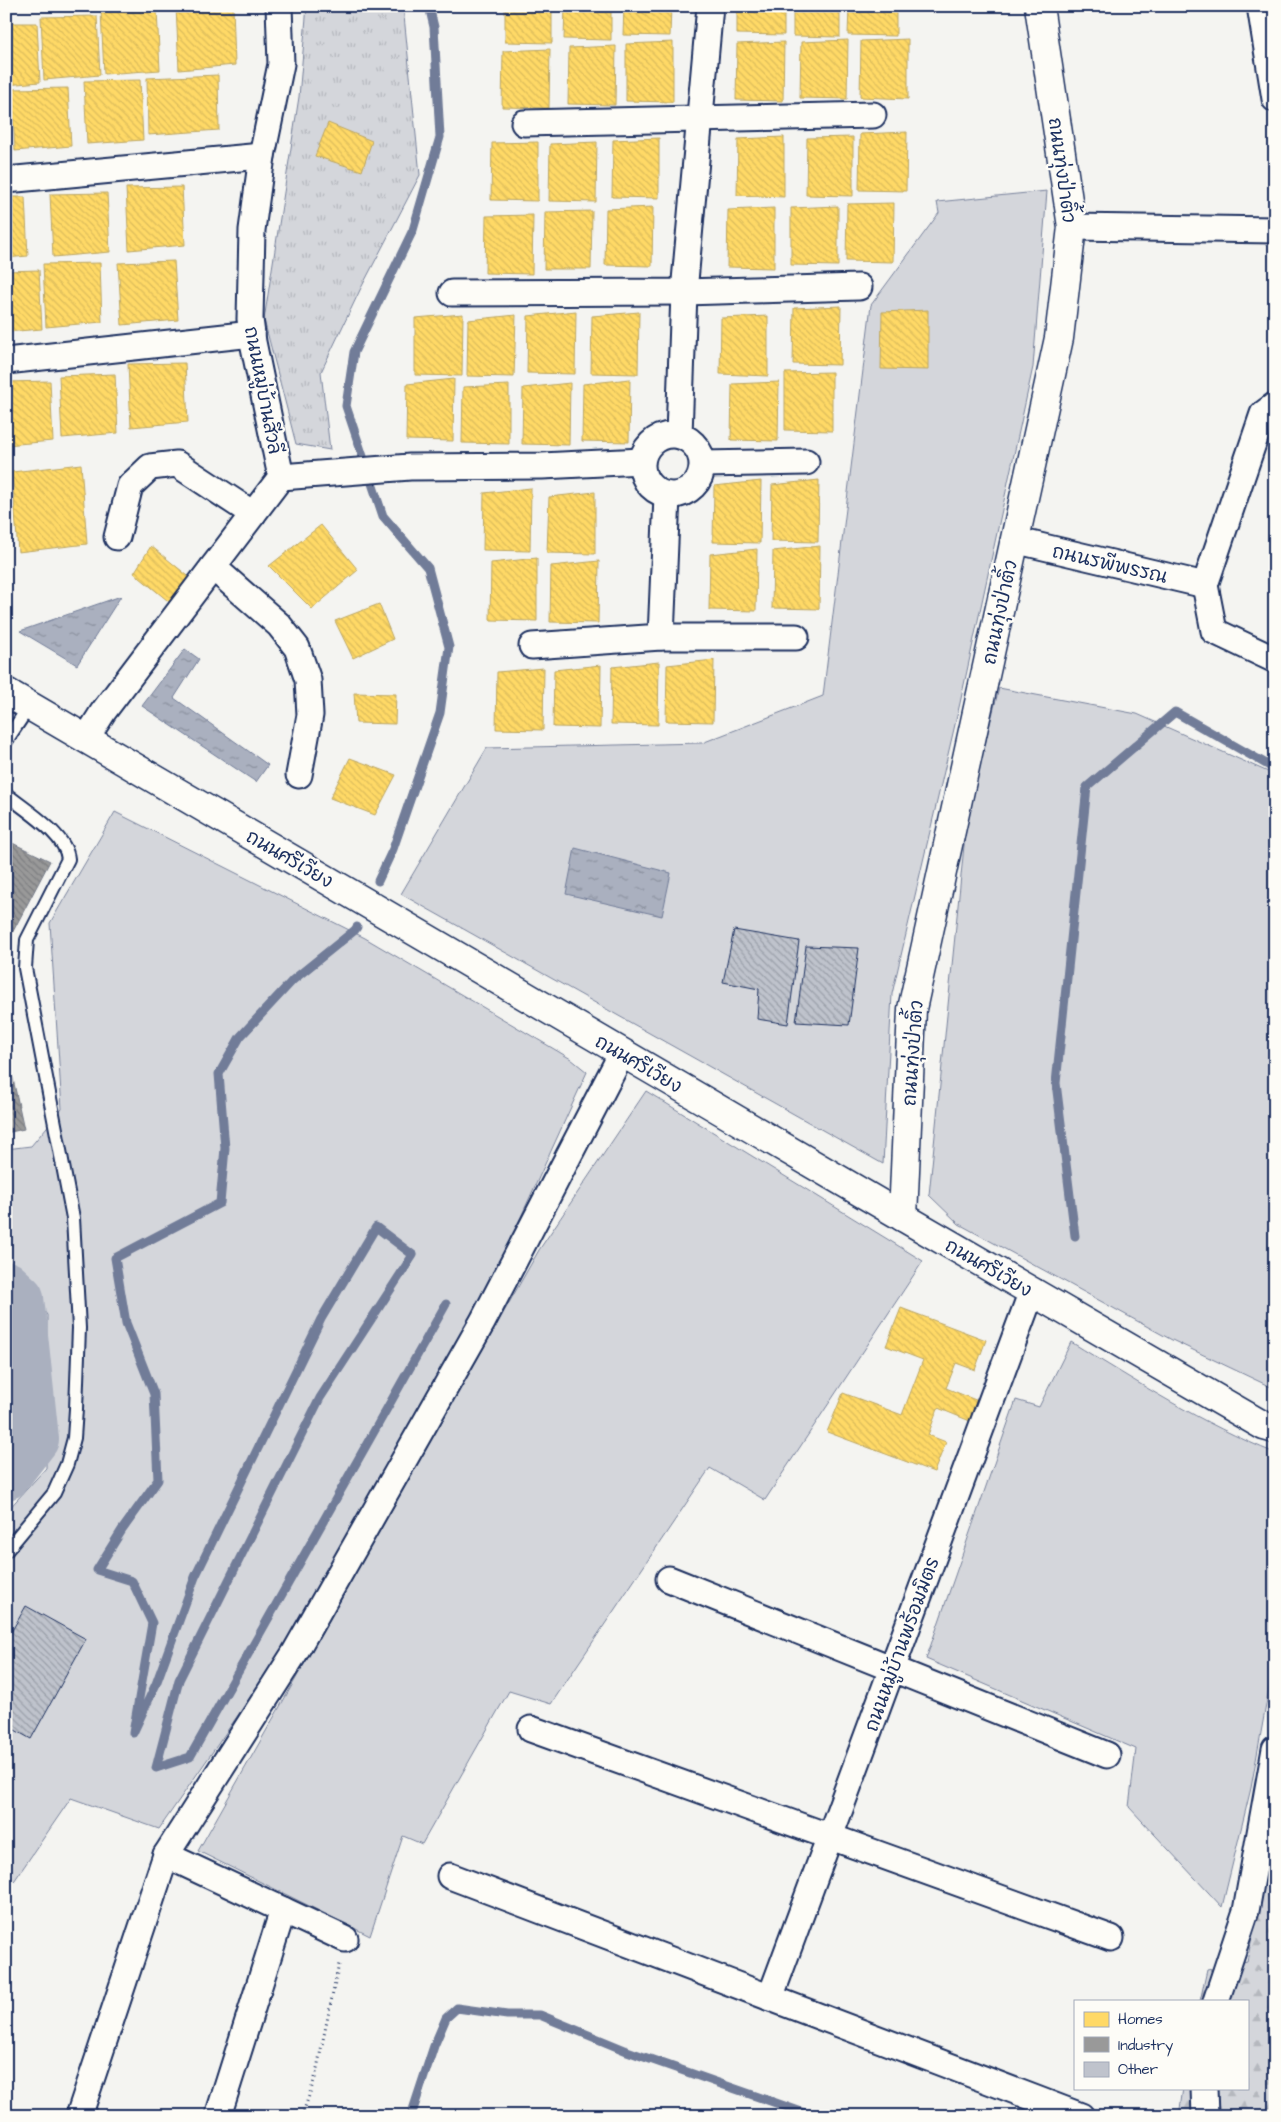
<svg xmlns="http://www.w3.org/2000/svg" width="1281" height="2122" viewBox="0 0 1281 2122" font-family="'Architects Daughter','Playpen Sans Thai',sans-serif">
<defs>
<pattern id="forest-firs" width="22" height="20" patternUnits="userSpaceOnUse" patternTransform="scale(1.25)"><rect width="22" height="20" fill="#d4d6db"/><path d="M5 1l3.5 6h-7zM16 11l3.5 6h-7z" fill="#b5b8be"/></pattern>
<pattern id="park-tufts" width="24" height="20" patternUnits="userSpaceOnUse" patternTransform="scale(1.25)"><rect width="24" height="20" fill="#d4d6db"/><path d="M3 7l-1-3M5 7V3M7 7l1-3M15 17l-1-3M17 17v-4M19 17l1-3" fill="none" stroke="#b5b8be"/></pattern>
<pattern id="water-ripples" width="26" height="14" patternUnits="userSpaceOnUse" patternTransform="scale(1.25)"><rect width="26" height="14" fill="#aab0bf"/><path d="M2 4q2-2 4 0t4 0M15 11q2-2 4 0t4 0" fill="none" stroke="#8a909e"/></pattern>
<pattern id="homes-back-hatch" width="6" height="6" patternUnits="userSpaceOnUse" patternTransform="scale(1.25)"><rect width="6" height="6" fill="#ffd966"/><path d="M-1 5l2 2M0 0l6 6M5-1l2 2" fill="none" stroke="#dabb5b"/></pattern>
<pattern id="industry-back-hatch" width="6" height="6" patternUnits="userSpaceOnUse" patternTransform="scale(1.25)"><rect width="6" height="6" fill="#999"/><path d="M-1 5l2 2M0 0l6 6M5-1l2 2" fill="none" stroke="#7c7d80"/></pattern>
<pattern id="building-back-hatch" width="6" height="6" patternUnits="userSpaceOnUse" patternTransform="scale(1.25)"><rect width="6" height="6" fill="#bfc3cc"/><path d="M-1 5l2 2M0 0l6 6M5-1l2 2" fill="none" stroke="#9a9fa9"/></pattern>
</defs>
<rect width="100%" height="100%" fill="#f4f4f1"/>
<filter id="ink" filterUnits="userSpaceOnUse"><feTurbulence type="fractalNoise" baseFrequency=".02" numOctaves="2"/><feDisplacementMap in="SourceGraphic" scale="10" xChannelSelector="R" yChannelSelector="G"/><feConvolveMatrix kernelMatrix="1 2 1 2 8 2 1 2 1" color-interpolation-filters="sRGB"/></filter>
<g filter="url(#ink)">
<g fill="#d4d6db" stroke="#78829c">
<path d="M1047,191L1033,367L960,703L892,994L883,1164L401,894L487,748L702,743L823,696L871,305L939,213L937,202Z"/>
<path d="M999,688L1137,714L1275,775V1389L1172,1340L959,1224L929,1195L967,816Z"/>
<path d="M115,812L365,938L571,1059L587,1072L457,1357L329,1584L159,1829L71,1798L8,1890L6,1897V1512L46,1468L47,1315L6,1259V1149L31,1146L62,1109L50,923Z"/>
<path d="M646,1091L923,1261L765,1500L710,1468L551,1704L509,1691L422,1844L403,1836L370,1936L198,1851L539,1250Z"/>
<path d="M1071,1342C1137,1382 1202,1424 1275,1453V1655L1251,1788L1222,1907L1129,1807L1136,1749L926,1659L1016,1400L1039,1407Z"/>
</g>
<path fill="url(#forest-firs)" stroke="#78829c" d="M1275,1814V2116H1179L1183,2088H1247V2001H1200L1207,1970L1247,1961L1265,1875Z"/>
<path fill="url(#park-tufts)" stroke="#78829c" d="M307,6H403L420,175L360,290L321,372L330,450L296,444L264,320L299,97Z"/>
<g fill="url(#water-ripples)" stroke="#717c98">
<path d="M121,596L77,665L20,631Z"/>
<path d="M185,649L199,659L174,698L268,765L256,782L142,706Z"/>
<path d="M575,848L671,873L662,916L566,894Z"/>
</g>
<g fill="url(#homes-back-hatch)" stroke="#bba664">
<path d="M233,6L235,65L179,70L176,7Z"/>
<path d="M505,6H552V43L505,42Z"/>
<path d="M565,6H611V40L564,39Z"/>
<path d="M624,6H671L670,36L623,35Z"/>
<path d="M737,6H784V35L737,34Z"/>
<path d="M793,6H840V37L793,36Z"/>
<path d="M849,6H896V36L848,35Z"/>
<path d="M157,10L160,70L104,74L101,11Z"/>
<path d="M97,16L100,75L44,80L41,17Z"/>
<path d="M6,23H37L40,82L6,85Z"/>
<path d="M908,39V99L860,97L861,41Z"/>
<path d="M848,40L847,99L800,98L801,42Z"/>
<path d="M673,42V102L626,101V44Z"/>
<path d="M784,42L783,101L736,100L737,44Z"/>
<path d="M616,46L615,105L568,104L569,48Z"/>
<path d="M550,49L549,108L502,107L503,51Z"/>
<path d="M218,75L219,130L148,135L147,78Z"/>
<path d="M140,80L143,140L87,144L84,81Z"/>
<path d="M68,88L71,146L15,151L12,89Z"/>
<path d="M328,123L372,141L362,171L315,156Z"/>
<path d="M907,132L906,191L859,190L860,134Z"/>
<path d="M784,137V197L737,195L738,139Z"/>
<path d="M853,137V196L806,195L807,138Z"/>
<path d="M659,138V198L612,197L613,140Z"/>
<path d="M538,142V201L491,200L492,143Z"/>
<path d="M597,142L596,202L549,201L550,144Z"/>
<path d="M182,187L185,245L129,250L126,188Z"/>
<path d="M107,193L110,252L53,257L50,194Z"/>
<path d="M6,197H25L28,256L6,258Z"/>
<path d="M894,203L893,262L846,261L847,204Z"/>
<path d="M838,206V266L791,265V208Z"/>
<path d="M653,207L652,266L605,265L606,209Z"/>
<path d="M774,208V268L727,267L728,210Z"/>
<path d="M592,211L591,269H544L545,212Z"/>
<path d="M533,215L532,274L485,273L486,216Z"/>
<path d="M174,261L178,320L122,325L118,263Z"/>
<path d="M100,263L102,322L46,327L43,264Z"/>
<path d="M39,270L42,329L6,332V271Z"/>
<path d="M841,306L840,365L793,364L794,308Z"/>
<path d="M928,310V370L881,369L882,312Z"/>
<path d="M576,311L575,374L527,373L528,316Z"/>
<path d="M639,312L638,374L591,373L592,316Z"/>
<path d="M463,314L462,376L415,375V318Z"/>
<path d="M516,315L514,377L467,376L468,320Z"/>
<path d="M768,316V376L720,374L721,318Z"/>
<path d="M185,363L188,422L131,427L128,364Z"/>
<path d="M832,372V431L785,430V373Z"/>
<path d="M115,374L118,433L62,438L59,376Z"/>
<path d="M454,379L453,441L406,440L407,384Z"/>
<path d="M630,379L629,442L582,441L583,384Z"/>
<path d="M50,381L53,441L6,445V382Z"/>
<path d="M779,382L778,441L731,440L732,384Z"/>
<path d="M570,383L569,445L522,444L523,388Z"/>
<path d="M509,385V444L462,443L463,387Z"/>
<path d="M81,464L87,544L18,552L12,472Z"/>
<path d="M819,480L818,542L771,541L772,485Z"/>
<path d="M761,481L760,543L713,542L714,486Z"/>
<path d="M531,488L530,551L483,550L484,493Z"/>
<path d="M595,492V554L547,553L549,497Z"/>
<path d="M321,525L358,570L312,609L269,566Z"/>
<path d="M151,546L193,580L173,605L134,573Z"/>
<path d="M820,546L819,609L772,608L773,551Z"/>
<path d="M757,549L756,611L709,610L710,554Z"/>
<path d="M537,558V621L490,620L491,563Z"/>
<path d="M599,561L598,623L550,622L551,566Z"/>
<path d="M379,604L393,639L353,658L335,621Z"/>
<path d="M714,660L713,722L666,721L667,665Z"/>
<path d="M659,662L658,725L611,724L612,667Z"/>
<path d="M601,665L600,728L553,727L554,670Z"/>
<path d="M544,668L543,730L496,729L497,672Z"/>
<path d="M354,693L396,694L395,724L356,723Z"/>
<path d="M350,758L396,775L375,815L330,798Z"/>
<path d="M901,1308L986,1340L975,1370L956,1363L946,1388L978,1401L970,1421L938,1408L928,1435L946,1442L934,1472L827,1432L843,1393L902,1415L923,1360L886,1346Z"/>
</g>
<g fill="url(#industry-back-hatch)" stroke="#737987">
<path d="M6,840L50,861L9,939L6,938Z"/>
<path d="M6,1047L24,1129L6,1133Z"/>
</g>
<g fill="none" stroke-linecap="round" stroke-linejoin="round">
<g stroke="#717c98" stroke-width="9">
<path d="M378,881L393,849L440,713L449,647L428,568L383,516L346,406L354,352L413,230L440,137L434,27L429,6"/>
<path d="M357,927L355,930L293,980L240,1037L219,1074L225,1148L220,1203L115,1258L126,1323L154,1394L158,1480L122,1530L97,1570L132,1581L152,1623L133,1733L156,1684L195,1577L321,1319L376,1227L413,1255L320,1398L179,1680L156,1768L190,1757L446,1304"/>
<path d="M1075,1236L1056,1083L1087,787L1175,712L1275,769"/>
<path d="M411,2116L434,2046L446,2018L457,2008L507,2015H540L627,2051L813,2116"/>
</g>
<path stroke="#aab0bf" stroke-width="50" d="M6,1286L19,1298L34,1439L6,1475"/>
</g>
<g fill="url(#building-back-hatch)" stroke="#1b2f5e">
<path d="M734,930L799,941L788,1024L757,1019L759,989L723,982Z"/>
<path d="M806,946L859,948L849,1025L796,1022Z"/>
<path d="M26,1606L86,1639L31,1739L6,1725V1641Z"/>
</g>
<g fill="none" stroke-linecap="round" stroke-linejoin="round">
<defs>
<g id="lane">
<path d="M6,741L30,705"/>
<path d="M6,794C25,810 66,834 68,859L27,940L25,968L73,1218L79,1328L76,1409L74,1438L67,1464L54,1493L6,1551"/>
</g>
<g id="street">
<path d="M1260,6L1275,99"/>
<path d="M524,123L873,115"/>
<path d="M6,180L262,156"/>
<path d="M1072,227L1275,230"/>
<path d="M452,293L684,292L859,287"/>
<path d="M6,361L252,334"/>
<path d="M1275,405L1263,414L1205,585L1214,631L1275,660"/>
<circle cx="672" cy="465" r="30"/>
<path d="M679,435L684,292L710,6"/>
<path d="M703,464L806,462"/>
<path d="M281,477L410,467L542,466L642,461"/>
<path d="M117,537L130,486L150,467L177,464L253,514"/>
<path d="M1014,540L1205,585"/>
<path d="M213,567L279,625L297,648L308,680L310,715L299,775"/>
<path d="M661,637H796"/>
<path d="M532,646L661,637L667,496"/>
<path d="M86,739L103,712L281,477L253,342L250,319L252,230L262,156L281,64L279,6"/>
<path d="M669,1579L1107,1755"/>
<path d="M531,1729L1111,1938"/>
<path d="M166,1855L345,1939"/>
<path d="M450,1876L1081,2116"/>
<path d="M770,1998L1032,1291"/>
<path d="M1216,2001L1246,1911L1275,1749"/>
<path d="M1204,2088L1205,2116"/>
<path d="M79,2116L166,1855L294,1654L483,1321L622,1053"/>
<path d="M218,2116L283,1910"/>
</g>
<g id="secondary">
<path d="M6,692L903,1217L1264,1426L1275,1429"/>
<path d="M903,1217L912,1009L1059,338L1072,227L1039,6"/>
</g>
</defs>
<use href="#lane" stroke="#1b2f5e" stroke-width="16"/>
<use href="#street" stroke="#1b2f5e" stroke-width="29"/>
<use href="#secondary" stroke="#1b2f5e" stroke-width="31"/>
<path stroke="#1b2f5e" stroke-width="3" stroke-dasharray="1 4" stroke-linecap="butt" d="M302,2116L315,2078L339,1964"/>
<use href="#lane" stroke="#fdfcf7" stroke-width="12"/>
<use href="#street" stroke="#fdfcf7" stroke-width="25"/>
<use href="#secondary" stroke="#fdfcf7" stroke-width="28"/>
</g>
</g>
<g text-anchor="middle" stroke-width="5" stroke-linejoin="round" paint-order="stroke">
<g font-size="19" fill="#1b2f5e" stroke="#fdfcf7">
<text transform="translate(1063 170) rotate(82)" y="7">ถนนทุ่งป่าติ้ว</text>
<text transform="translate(264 390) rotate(79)" y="7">ถนนหมู่บ้านสีวลี</text>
<text transform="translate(1110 563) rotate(13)" y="7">ถนนรพีพรรณ</text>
<text transform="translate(999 612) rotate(-78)" y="7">ถนนทุ่งป่าติ้ว</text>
<text transform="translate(290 858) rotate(30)" y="7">ถนนศรีเวียง</text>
<text transform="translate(912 1053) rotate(-86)" y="7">ถนนทุ่งป่าติ้ว</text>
<text transform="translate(639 1063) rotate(30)" y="7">ถนนศรีเวียง</text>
<text transform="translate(989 1267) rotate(30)" y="7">ถนนศรีเวียง</text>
<text transform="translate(901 1644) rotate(-70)" y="7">ถนนหมู่บ้านพร้อมมิตร</text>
</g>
</g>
<rect width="1281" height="2122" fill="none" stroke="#fdfcf7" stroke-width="25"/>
<rect x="12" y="12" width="1256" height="2097" fill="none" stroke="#1b2f5e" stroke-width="2" filter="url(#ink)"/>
<rect x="1074" y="2000" width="175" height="90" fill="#fdfcf7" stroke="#a3aaba"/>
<rect x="1084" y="2012" width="25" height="15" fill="#ffd966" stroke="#a3aaba"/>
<text x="1118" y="2024" font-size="15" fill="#1b2f5e">Homes</text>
<rect x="1084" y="2037" width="25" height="15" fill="#999999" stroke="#a3aaba"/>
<text x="1118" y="2050" font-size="15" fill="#1b2f5e">Industry</text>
<rect x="1084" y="2062" width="25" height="15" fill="#bfc3cc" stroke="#a3aaba"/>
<text x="1118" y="2074" font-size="15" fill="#1b2f5e">Other</text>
</svg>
